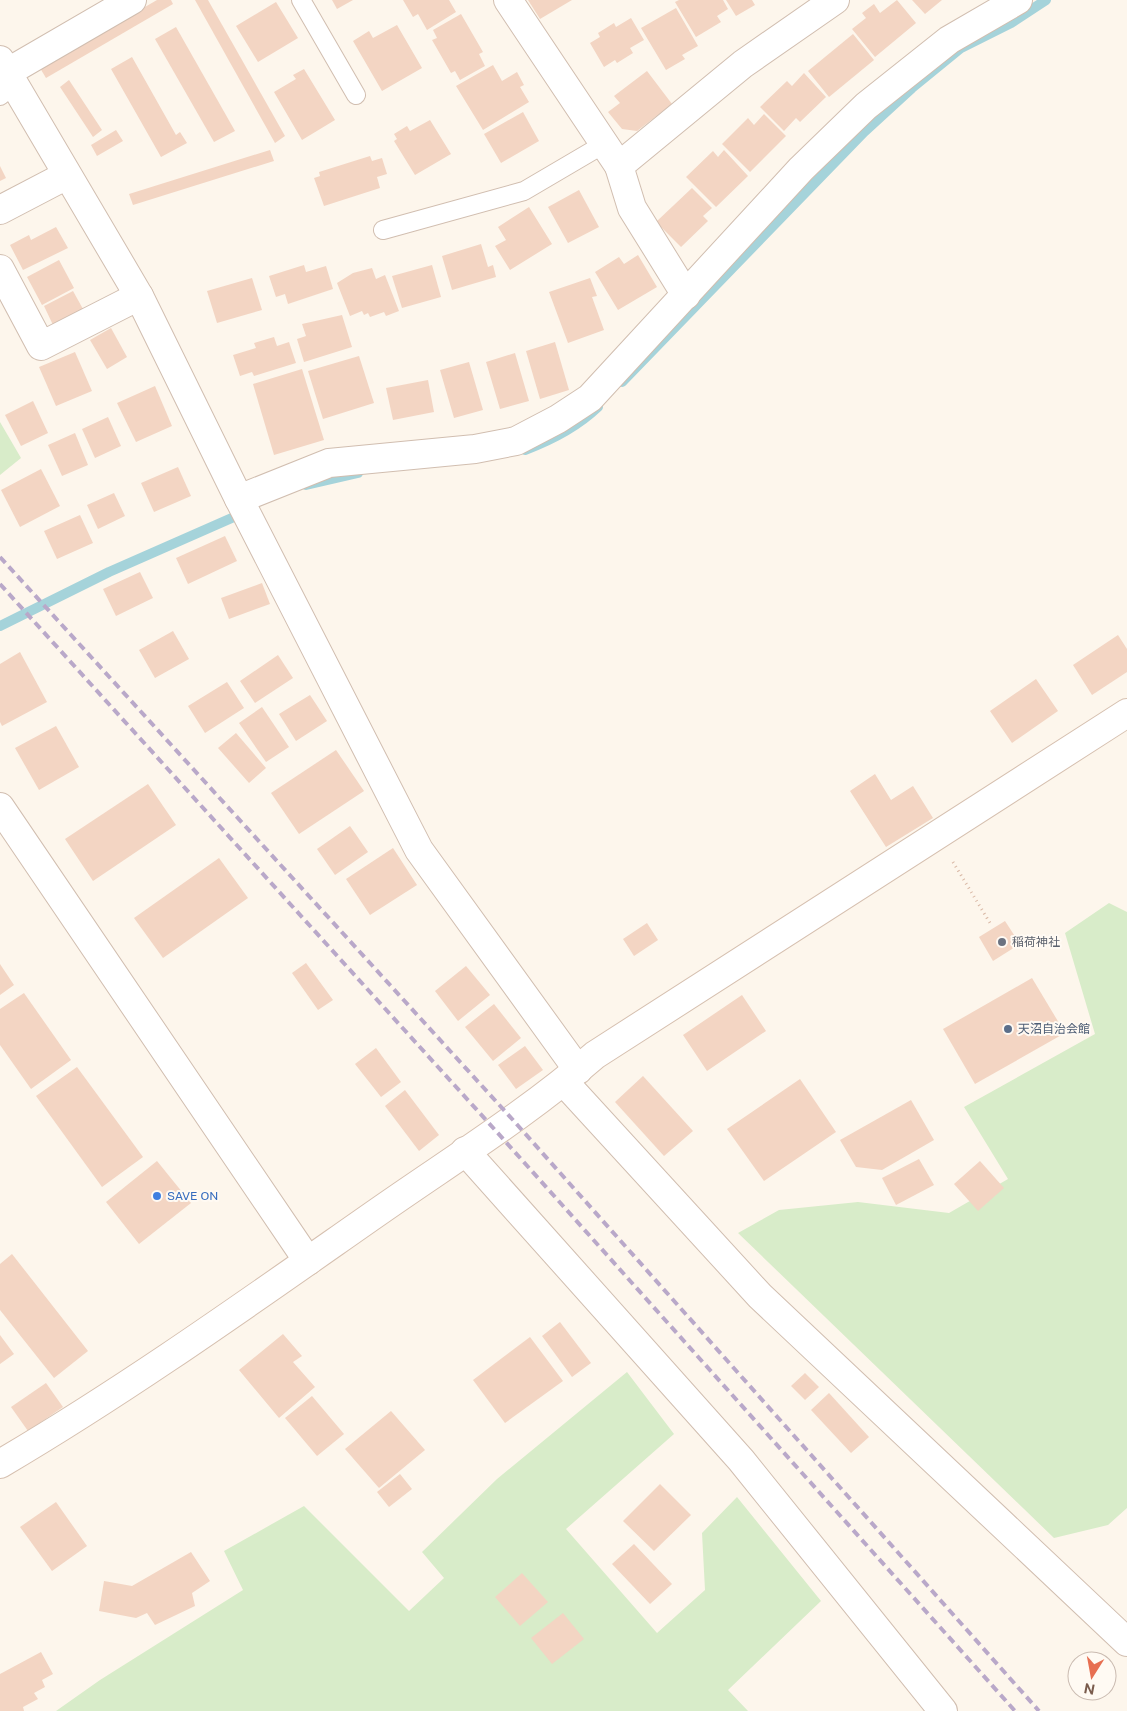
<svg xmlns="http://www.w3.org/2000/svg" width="1127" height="1711" viewBox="0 0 1127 1711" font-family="'Public Sans','Noto Sans JP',sans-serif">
<rect width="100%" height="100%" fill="#fdf6ec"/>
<g fill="#d8ecc9">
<path d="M0,422L21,458L0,475Z"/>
<path d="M1109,903L1127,912V1508L1108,1525L1054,1538L738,1233L779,1210L858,1202L949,1213L1008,1179L964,1107L1095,1034L1065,933Z"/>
<path d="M627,1372L674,1434L566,1529L657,1633L705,1590L702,1533L737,1497L821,1601L728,1690L748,1711H56L100,1680L243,1590L224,1551L304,1506L409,1611L444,1578L422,1552L497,1479Z"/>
</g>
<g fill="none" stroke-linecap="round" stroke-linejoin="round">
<g stroke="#a5d3da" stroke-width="10">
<path d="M622,382L864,132L912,88L961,48L1011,23L1046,0"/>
<path d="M525,450C552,440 577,427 598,407"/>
<path d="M306,485L358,473"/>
<path d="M0,626L109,572L234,517"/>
</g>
</g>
<g fill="#f3d5c3">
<path d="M157,0H171L173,4L46,78L40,68Z"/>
<path d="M195,0H208L285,136L275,143Z"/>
<path d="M332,0H353L337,9Z"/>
<path d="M403,0H449L456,12L427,30L418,14L413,17Z"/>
<path d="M528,0H572L540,19Z"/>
<path d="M679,0H723L728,9L717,16L721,22L696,37L675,2Z"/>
<path d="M726,0H752L755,5L736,16Z"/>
<path d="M897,0L916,23L875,57L852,29L866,18L862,13L874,4L880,13Z"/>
<path d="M912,0H942L925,14Z"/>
<path d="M276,2L298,38L258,62L236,26Z"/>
<path d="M676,8L698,46L682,55L685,59L666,70L641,28Z"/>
<path d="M461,14L483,52L479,54L485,66L460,80L455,71L451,73L432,40L437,38L433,30Z"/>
<path d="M631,18L644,40L630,48L633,53L617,63L615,60L604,67L590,43L600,37L598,33L614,23L616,27Z"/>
<path d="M397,25L422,68L382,91L353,41L369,31L373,38Z"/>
<path d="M176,27L235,131L214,142L155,39Z"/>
<path d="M853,34L874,60L829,97L808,71Z"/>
<path d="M132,57L176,135L180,132L187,143L161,157L111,69Z"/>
<path d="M493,65L502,81L517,72L524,85L520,87L529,102L483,130L456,86Z"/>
<path d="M304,69L335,120L302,140L274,92L296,79L293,75Z"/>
<path d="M647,71L672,104L637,131L622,129L608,112L620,103L614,96Z"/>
<path d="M804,73L826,97L800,122L796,118L784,131L760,107L787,81L792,86Z"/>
<path d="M69,80L102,130L93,137L60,87Z"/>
<path d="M523,112L539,141L501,163L484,134Z"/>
<path d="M764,114L786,136L750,172L722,144L748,118L754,125Z"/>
<path d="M430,120L451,154L415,175L394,141L397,139L394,134L407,126L410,131Z"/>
<path d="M116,130L123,141L97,156L91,145Z"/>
<path d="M270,150L274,161L133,205L129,194Z"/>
<path d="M724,150L748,176L716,207L686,177L713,151L718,157Z"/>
<path d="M370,156L372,161L382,158L387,174L377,177L380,188L324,206L314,178L320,176L319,172Z"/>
<path d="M0,166L6,178L0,181Z"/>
<path d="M692,188L712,208L703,216L708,221L681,247L656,222Z"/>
<path d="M579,190L599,227L568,243L548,207Z"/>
<path d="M529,207L552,244L510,270L495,246L506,240L498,227Z"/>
<path d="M56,227L68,248L23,270L10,245L29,235L31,240Z"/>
<path d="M481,244L488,267L493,265L496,277L452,290L442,256Z"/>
<path d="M638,255L657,287L618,310L595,272L619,257L624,264Z"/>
<path d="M59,260L74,288L42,305L27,277Z"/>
<path d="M304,265L306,272L326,266L333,289L288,304L285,294L276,297L269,276Z"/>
<path d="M432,265L441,297L402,308L392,276Z"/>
<path d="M372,268L376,279L385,275L399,311L386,316L384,312L370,317L368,313L364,315L362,311L350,316L337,283L353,273Z"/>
<path d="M252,278L262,310L217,323L207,291Z"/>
<path d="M590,278L597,296L592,297L604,330L568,343L549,292Z"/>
<path d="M73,291L83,309L53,325L44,306Z"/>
<path d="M342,315L352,347L304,362L297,339L306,336L302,324Z"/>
<path d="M111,328L127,357L107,369L90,340Z"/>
<path d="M274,337L277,346L289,342L296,363L254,376L252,372L240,376L233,355L256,348L254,343Z"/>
<path d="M555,342L569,390L540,399L526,351Z"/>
<path d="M75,352L92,391L56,406L39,367Z"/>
<path d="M515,353L529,401L500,409L486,362Z"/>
<path d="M359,356L374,403L323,419L308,371Z"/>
<path d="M469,362L483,410L454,418L440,370Z"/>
<path d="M302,369L324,440L274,455L253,384Z"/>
<path d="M428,380L434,412L393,420L386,388Z"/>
<path d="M155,386L172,426L136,442L117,403Z"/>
<path d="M33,401L48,433L21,446L5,415Z"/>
<path d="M108,417L121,446L95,458L82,429Z"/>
<path d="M75,433L88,465L62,476L48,445Z"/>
<path d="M178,467L191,496L154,512L141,483Z"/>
<path d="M41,469L60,506L20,527L1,490Z"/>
<path d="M114,493L125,516L98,529L87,505Z"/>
<path d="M80,515L93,543L57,559L44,531Z"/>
<path d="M225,536L237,561L188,584L176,558Z"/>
<path d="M140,572L153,598L116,616L103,589Z"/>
<path d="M262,583L270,604L229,619L221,598Z"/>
<path d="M173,631L189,659L155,678L139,650Z"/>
<path d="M1118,635L1127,649V672L1092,695L1073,665Z"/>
<path d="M20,652L47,702L2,726L0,722V664Z"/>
<path d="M278,655L293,678L255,703L240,681Z"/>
<path d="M1036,679L1058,711L1012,743L990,711Z"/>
<path d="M227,682L244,708L205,733L188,706Z"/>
<path d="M310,695L327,721L296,741L279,714Z"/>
<path d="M262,707L289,747L266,762L239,723Z"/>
<path d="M56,726L79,767L39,790L15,748Z"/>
<path d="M236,733L266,768L249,783L218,748Z"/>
<path d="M336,750L364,791L299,834L271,793Z"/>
<path d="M875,774L891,800L913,786L933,818L886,847L850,791Z"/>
<path d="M148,784L176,825L93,881L65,839Z"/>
<path d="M350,826L368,852L335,875L317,849Z"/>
<path d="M393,848L417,885L370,915L346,879Z"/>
<path d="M219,858L248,898L163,958L134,918Z"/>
<path d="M1005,921L1020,944L993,961L979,937Z"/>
<path d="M647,923L658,940L634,956L623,939Z"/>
<path d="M306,963L333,1000L318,1010L292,973Z"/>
<path d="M0,964L14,985L0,995Z"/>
<path d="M466,966L490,995L458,1021L435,991Z"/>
<path d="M1032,978L1065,1033L975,1084L943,1029Z"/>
<path d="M24,993L71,1060L31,1089L0,1045V1009Z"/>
<path d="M742,995L766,1031L707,1071L683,1035Z"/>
<path d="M494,1004L521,1038L493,1061L465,1027Z"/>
<path d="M525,1046L543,1070L516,1089L498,1065Z"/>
<path d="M376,1048L401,1082L381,1097L355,1064Z"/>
<path d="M77,1067L143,1157L102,1187L36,1096Z"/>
<path d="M643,1076L693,1131L664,1156L615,1102Z"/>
<path d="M800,1079L836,1132L764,1181L727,1129Z"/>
<path d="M405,1090L439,1135L419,1151L385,1106Z"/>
<path d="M911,1100L934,1140L882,1170L856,1167L840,1140Z"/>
<path d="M919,1159L934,1185L896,1205L882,1178Z"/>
<path d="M157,1161L191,1203L139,1244L106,1202Z"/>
<path d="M980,1161L1004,1188L978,1211L954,1184Z"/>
<path d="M12,1254L88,1351L54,1378L0,1310V1264Z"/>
<path d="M560,1322L591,1363L572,1377L542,1336Z"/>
<path d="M283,1334L302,1356L293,1362L315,1387L279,1418L239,1370Z"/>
<path d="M0,1335L14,1354L0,1364Z"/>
<path d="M530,1337L563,1381L505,1423L473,1380Z"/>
<path d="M805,1373L819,1387L805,1400L791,1386Z"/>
<path d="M46,1383L63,1407L28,1431L11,1407Z"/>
<path d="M829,1393L869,1437L851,1453L811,1410Z"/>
<path d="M312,1396L344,1434L317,1456L285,1418Z"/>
<path d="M391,1411L425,1450L379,1488L345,1449Z"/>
<path d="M400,1474L412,1489L389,1507L377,1492Z"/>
<path d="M660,1484L691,1515L654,1551L623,1521Z"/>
<path d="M56,1502L87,1546L52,1571L20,1527Z"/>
<path d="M634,1544L672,1584L650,1604L612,1564Z"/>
<path d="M191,1552L210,1581L192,1593L195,1606L155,1625L147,1613L136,1618L99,1611L104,1581L132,1586Z"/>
<path d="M522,1573L548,1602L520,1626L495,1597Z"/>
<path d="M563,1613L584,1639L552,1664L531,1638Z"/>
<path d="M41,1652L53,1674L42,1680L45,1687L34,1693L38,1699L23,1707L24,1711H0V1674Z"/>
</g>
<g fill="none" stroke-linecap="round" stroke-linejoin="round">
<defs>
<g id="lane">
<path d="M301,0L356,95"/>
<path d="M0,96L16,83"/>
<path d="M383,230L524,191L604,144"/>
</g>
<g id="street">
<path d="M508,0L619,166L743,64L835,0"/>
<path d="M0,60L139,296L239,499L419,850L578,1070"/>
<path d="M8,72L132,0"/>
<path d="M619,166L632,208L686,295"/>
<path d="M0,210L67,175"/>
<path d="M0,269L41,346L139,296"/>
<path d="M239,499L329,463L475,449L516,441L558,419L590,398L801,169L866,106L949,40L1018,0"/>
<path d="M0,807L308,1261"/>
<path d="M564,1082L760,1296L1127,1642"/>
<path d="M465,1151L741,1460L943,1711"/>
</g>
<path id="secondary" d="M0,1464C129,1388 252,1300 375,1214C449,1162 527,1114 595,1055L1127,713"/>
</defs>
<use href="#lane" stroke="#d1beb0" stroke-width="20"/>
<use href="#street" stroke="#d1beb0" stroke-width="30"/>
<use href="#secondary" stroke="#d6c0b0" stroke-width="30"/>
<path stroke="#d9b8a5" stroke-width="3" stroke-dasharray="1 4" stroke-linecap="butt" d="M953,862L990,923"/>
<use href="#lane" stroke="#fff" stroke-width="18"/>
<use href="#street" stroke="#fff" stroke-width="28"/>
<use href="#secondary" stroke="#fff" stroke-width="28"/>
<g stroke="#b9a8c9" stroke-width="4" stroke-dasharray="8 5" stroke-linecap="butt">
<path d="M0,557L513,1120L1039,1711"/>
<path d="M0,584L496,1131L1015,1711"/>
</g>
</g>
<circle fill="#6b7280" stroke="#fffaf3" stroke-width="2" cx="1002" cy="942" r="5"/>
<circle fill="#5c6f8a" stroke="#fffaf3" stroke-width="2" cx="1008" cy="1029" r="5"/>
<circle fill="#3f7fe0" stroke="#fffaf3" stroke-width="2" cx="157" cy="1196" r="5"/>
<g text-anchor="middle" stroke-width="4" stroke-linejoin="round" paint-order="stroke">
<g font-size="12" fill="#5b616d" stroke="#fffaf3" text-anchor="start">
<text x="1012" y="946">稲荷神社</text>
</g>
<g font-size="12" fill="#4e5e75" stroke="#fffaf3" text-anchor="start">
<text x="1018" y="1033">天沼自治会館</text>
</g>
<g font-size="12" fill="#366cbe" stroke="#fffaf3" text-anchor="start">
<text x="167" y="1200">SAVE ON</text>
</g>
</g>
<g transform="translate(1092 1676) rotate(191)"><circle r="24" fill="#fffaf3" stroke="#cabbb1"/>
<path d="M0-4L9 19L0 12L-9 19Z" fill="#e76f51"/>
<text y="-8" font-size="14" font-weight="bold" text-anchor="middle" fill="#7a5c4d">N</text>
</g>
</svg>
